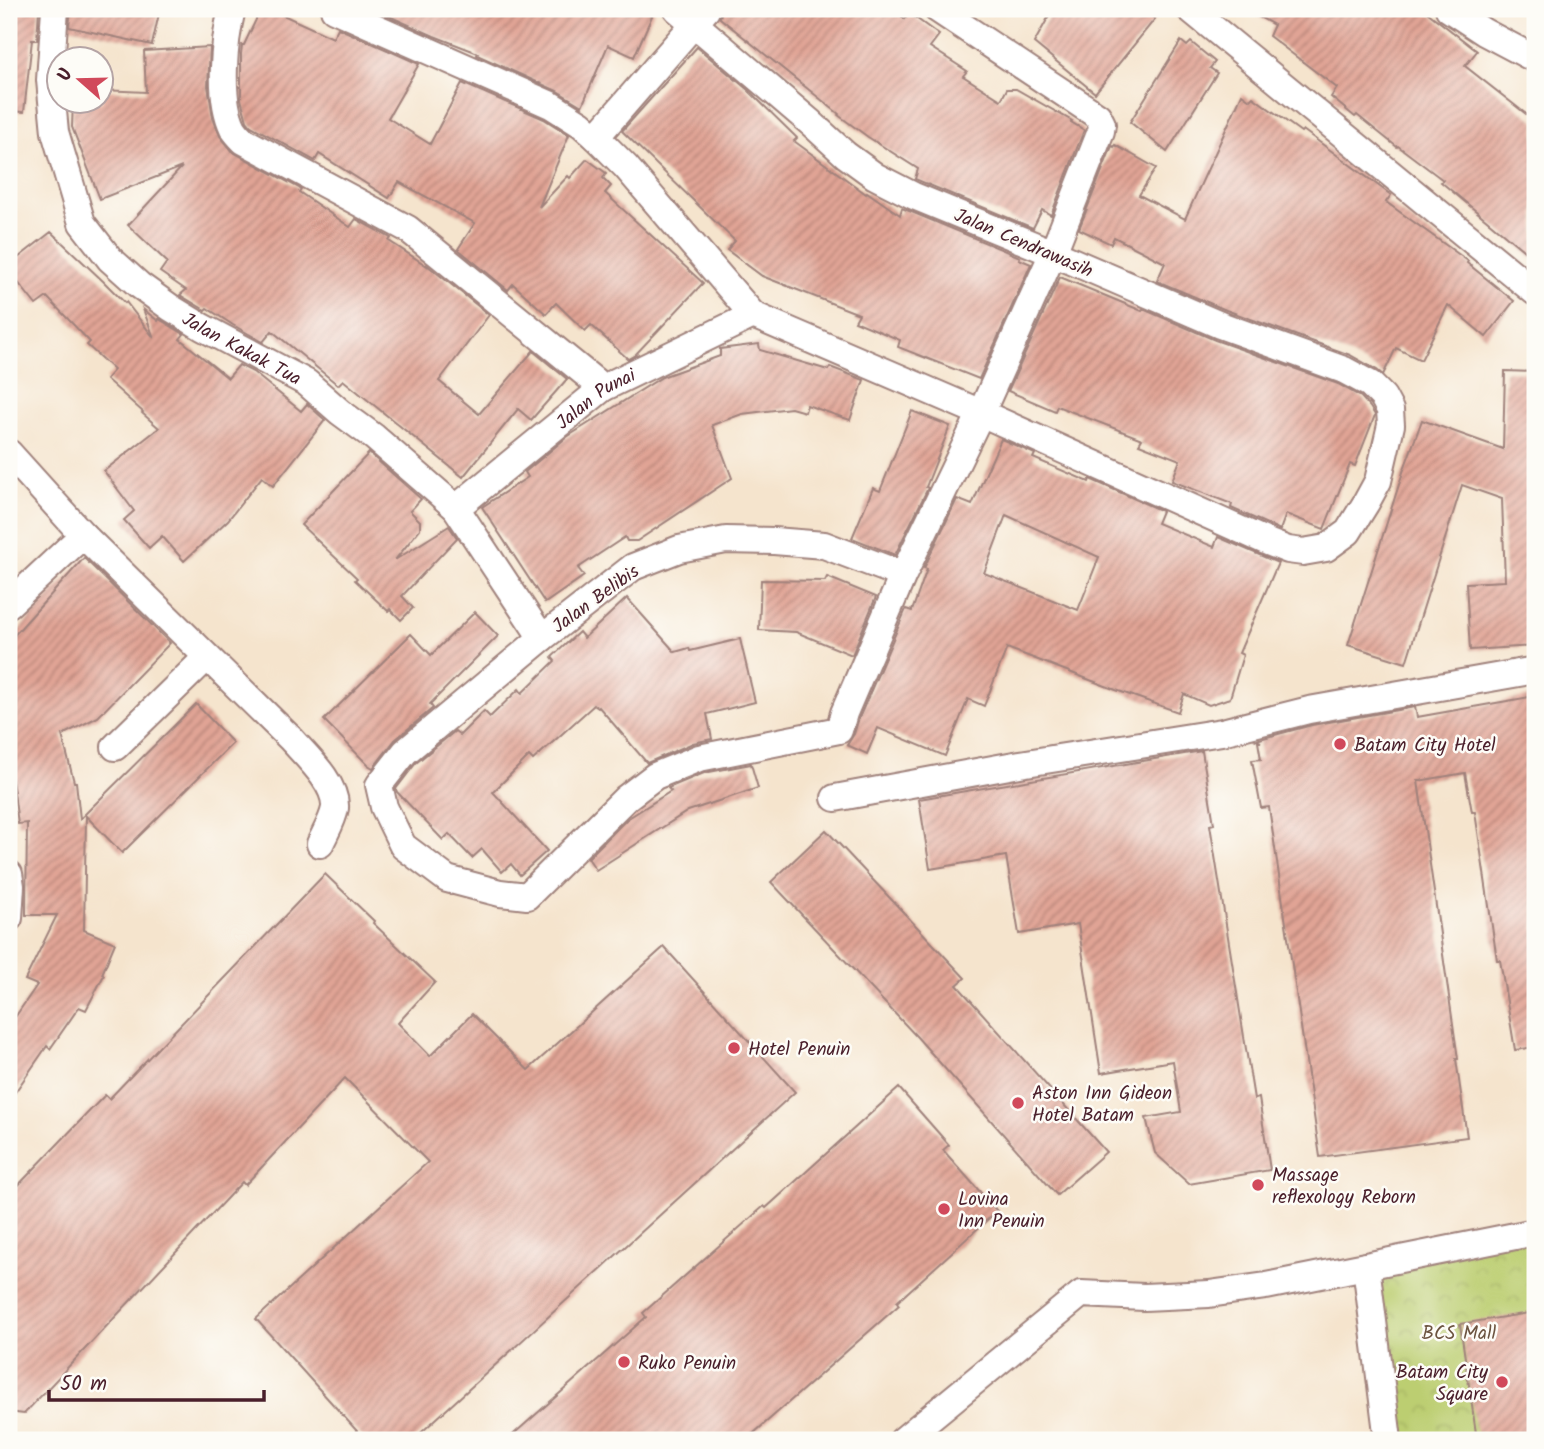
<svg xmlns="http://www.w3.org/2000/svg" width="1544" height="1449" viewBox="0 0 1544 1449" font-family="Kalam,sans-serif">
<defs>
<pattern id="park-crowns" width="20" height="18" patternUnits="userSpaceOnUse" patternTransform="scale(1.75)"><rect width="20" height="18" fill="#bcce71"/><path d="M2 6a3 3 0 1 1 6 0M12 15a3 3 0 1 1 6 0" fill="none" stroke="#a3b062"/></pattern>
<pattern id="building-hatch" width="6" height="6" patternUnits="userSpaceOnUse" patternTransform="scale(1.75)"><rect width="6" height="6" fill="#e1a495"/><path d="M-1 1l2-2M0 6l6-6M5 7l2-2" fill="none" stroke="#b8857a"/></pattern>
</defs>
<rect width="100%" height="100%" fill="#fdfcf7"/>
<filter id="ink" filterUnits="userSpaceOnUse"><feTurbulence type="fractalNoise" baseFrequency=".0143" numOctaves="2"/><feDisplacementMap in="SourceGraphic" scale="14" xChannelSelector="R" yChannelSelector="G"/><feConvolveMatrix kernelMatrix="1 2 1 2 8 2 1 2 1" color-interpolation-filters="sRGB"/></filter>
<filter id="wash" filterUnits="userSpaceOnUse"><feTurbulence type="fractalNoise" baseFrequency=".00686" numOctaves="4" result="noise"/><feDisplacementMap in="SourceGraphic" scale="28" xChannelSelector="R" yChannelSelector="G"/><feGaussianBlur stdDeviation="1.57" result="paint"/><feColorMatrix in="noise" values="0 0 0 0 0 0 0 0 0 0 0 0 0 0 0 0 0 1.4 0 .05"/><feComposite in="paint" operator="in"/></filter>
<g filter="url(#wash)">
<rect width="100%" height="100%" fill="#f5e4cd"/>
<path fill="url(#park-crowns)" stroke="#83764e" stroke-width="2" d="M1535,1237V1440H1395L1376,1265Z"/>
<g id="blocks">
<g fill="url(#building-hatch)" fill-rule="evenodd">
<path d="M9,9H39L37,40H32L24,112L9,111Z"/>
<path d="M71,9H160L152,45L69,27Z"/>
<path d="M261,9H270L333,38L338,28L419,64L388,118L430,144L462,83L544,119L569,135L539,207L568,176L570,178L587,159L606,173L603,178L611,186L605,193L703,283L635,355L628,359L591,325L585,331L556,303L546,314L513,284L508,290L458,249L475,223L399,182L389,198L319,154L315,161L251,126L247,121L241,99V54L242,45H244Z"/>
<path d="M373,9H655L634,57L608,45L582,106L557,91L477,55L478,53L434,36Z"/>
<path d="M722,9H892L905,19L909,13L939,35L930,47L967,71L963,76L1001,100L1007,89H1016L1072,121L1071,122L1084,130L1051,215L1042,210L1033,228L915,179L918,169L868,137L838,115L839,114L720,18Z"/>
<path d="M1053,9H1143L1155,19L1095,93L1034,43Z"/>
<path d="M1245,9H1423L1477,51L1465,66L1535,121V260L1441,182L1443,180L1398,146L1397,147L1357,115L1355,117L1331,97L1337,88L1269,36L1274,25Z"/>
<path d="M1181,41L1187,46L1191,42L1215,62L1210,68L1217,73L1167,152L1130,122Z"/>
<path d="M210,47L208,86L213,118L220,136L233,152L301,189L299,192L350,227L356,219L391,238L389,241L427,266V265L489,315L439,381L479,414L533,351L567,379L531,420L518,409L463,477L343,380L338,385L272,331L263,342L233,325L207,308L205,310L180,295L186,290L160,272L167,262L128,225L182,167L100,199L72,127L73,102H102V90L146,92L144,51Z"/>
<path d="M697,47L748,90L797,138L794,141L866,194L867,192L900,215L902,208L1020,257L1019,259L1031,264L979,379L898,347L900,340L855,321L859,314L762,276L727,250L735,241L622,131Z"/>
<path d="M1242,94L1250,100L1253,97L1301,132L1303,130L1391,195L1386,202L1468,261L1467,263L1514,301L1486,337L1448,305L1421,360L1396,348L1383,375L1377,370L1350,355L1226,310L1157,281L1165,263L1114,237L1111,244L1079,229L1112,146L1114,147L1115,145L1156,168L1139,195L1185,219Z"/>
<path d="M51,232L103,281L125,303L126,302L154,338L143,309L158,321L159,319L184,334L180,339L228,378L239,365L253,372L301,411L307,404L325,420L273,486L262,477L228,520L184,561L162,536L149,548L124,520L134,511L104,471L159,428L142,413L143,412L106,379L114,370L87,345L90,342L47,297L36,305L9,271V265Z"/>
<path d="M1060,277L1142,311L1143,309L1215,340L1338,384L1361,397L1370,407L1375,415L1355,466L1350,464L1324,529L1286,514L1280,530L1276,528L1231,508L1232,504L1172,481L1180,460L1139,444L1142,439L1057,406L1055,411L1008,391Z"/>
<path d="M759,344L760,350L828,370L830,367L864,380L850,420L807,405L805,412L791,408L742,414L712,425L732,478L637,541H627L625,537L578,568L584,576L545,603L482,507L528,477L525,472L567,437L662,377L720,356V349Z"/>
<path d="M1505,371L1535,372V646L1470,650L1466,583L1505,581L1502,499L1462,485L1406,663L1348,645L1403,472L1422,420L1503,449Z"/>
<path d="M912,411L950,426L926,487L928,488L895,555L852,538L873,488L880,491Z"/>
<path d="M1001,439L1035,454L1033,458L1089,482L1090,479L1162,511L1157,523L1214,547L1218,537L1278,563L1239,653L1243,655L1230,698L1209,705L1184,694L1178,712L1116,690L1007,648L984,706L968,699L945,756L878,728L867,754L847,745L854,734L859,718L906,609L912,611L927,569L924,568L957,499L972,505ZM1006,515L1099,557L1078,610L984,573Z"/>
<path d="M369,453L421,499L410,511L420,521V529L395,560L449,526L457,538L402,596L413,608L401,620L390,609L388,611L355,580L357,578L301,525Z"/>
<path d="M84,558L170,643L98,717L62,735L74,782H76L80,819L196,704L233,743L122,853L86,816L84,930L115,943L102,974L104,975L86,1010L79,1007L50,1049L47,1046L9,1101V1026L37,985L25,980L57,915H26L27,823L18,824L14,792L9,767V641Z"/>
<path d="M827,577L876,597L852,655L796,632L759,630L761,580L825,581Z"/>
<path d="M627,598L675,652L689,648L690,651L740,639L755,702L707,714L712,739L693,743L647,763L599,707L598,708L594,705L533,760L529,756L493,792L547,851L520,875L511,864L502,872L482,849L472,858L449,834L443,840L397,792L396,789L416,763L455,731L460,735L484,711L490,717L519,689L522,693L555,661L552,657L579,632L584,638Z"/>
<path d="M475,612L498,636L430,704L433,708L395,740L373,768L368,765L324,720L411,634L431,655Z"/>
<path d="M1535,696V1047L1515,1050L1500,960H1497L1475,812H1472L1465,773L1418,781L1458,1059H1456L1467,1137L1320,1157L1269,807L1261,808L1252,760L1261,759L1258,742H1261L1256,740L1312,725L1415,707L1417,717Z"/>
<path d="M1202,751L1214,824L1210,825L1254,1099L1259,1098L1270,1170L1189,1184L1155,1153L1146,1118L1181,1112L1173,1061L1101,1073L1078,924L1019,934L1006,856L930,869L919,799Z"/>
<path d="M751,764L758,788L688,811L596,870L588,858L627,819L671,791L668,788L704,773Z"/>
<path d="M826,830L965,978L957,985L1106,1152L1057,1195L917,1037L771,882Z"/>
<path d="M325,874L374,921L373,923L435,982L398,1023L430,1056L472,1014L528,1070L664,947L795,1092L413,1440H365L256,1319L428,1162L345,1078L245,1185L242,1182L24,1414L9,1412V1195L105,1095L109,1099Z"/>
<path d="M899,1088L949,1145L943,1150L997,1211L897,1302L899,1305L746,1440H507L646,1317L643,1313L764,1206L766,1208Z"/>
<path d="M1535,1312V1440H1477L1460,1324Z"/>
</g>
</g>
</g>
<g filter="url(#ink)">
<use href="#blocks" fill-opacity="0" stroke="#a0827c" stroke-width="2"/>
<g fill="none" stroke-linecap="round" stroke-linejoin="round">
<defs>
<g id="street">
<path id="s1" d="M55,9L50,80L55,132L82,223L110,259L139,285L171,308L202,327L307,383L340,412L374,437L456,508L542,638"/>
<path d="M232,9C224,42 218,97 233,128C236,133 240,137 244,141L408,229L603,388"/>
<path d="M334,9L551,105L581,124L596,137L626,167L753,315L981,413L1270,543L1288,550L1303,552L1326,548L1348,532L1366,503L1378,481L1391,425L1390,410L1383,397L1370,384L1344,370L1220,325L1053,253L914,196L875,176L846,155L811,123L677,9"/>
<path d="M1190,9L1535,292"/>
<path d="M1449,9L1484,32L1535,59"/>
<path d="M596,137L707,9"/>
<path d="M9,453L83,535L291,739C306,756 337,784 335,808C333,820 325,833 320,844"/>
<path id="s2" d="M456,508L603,388L753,315"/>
<path d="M903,575L824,545L774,541L726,540L679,549L633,567L542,638L405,752L379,785L384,807L403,846L447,879L500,893L527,896L626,798L655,776L699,758L839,730L844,713L903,575L981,413L1053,253L1101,131L1102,124L1098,116L937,9"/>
<path d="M9,604L83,535"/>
<path d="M115,747L207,657"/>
<path d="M835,798L1020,764L1222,732L1309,710L1535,670"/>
<path d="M9,874L11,886L9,918"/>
<path d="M1366,1266L1388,1440"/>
<path d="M903,1440L1081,1294L1144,1297L1209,1294L1266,1286L1535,1232"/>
</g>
</defs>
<use href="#street" stroke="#a0827c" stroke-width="30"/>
<use href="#street" stroke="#fff" stroke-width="26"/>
</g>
</g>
<g fill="#d1495b" stroke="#fdfcf7" stroke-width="2.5">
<circle cx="1340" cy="744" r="7"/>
<circle cx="734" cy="1048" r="7"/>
<circle cx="1018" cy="1103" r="7"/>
<circle cx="1258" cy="1185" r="7"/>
<circle cx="944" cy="1209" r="7"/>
<circle cx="624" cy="1362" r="7"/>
<circle cx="1502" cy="1382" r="7"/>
</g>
<g text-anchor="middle" stroke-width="5" stroke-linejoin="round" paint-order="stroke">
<g font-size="19" fill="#4a1f2b" stroke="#fdfcf7">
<text transform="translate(1024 242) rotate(23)" y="7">Jalan Cendrawasih</text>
<text dy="7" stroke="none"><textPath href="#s1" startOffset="424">Jalan Kakak Tua</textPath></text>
<text dy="7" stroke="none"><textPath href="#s2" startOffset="178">Jalan Punai</textPath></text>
<text transform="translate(595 598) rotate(-36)" y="7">Jalan Belibis</text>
</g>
<g font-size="19" fill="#4a1f2b" stroke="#fdfcf7" text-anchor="start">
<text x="1354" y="751">Batam City Hotel</text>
<text x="748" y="1055">Hotel Penuin</text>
<text x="1032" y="1099">Aston Inn Gideon<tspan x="1032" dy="22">Hotel Batam</tspan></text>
<text x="1272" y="1181">Massage<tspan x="1272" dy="22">reflexology Reborn</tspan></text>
<text x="958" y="1205">Lovina<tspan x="958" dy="22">Inn Penuin</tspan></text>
<text x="638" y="1369">Ruko Penuin</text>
<text x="1488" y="1378" text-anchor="end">Batam City<tspan x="1488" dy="22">Square</tspan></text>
</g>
<g font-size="19" fill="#6c5440" stroke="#fdfcf7">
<text x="1459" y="1339">BCS Mall</text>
</g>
</g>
<rect width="1544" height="1449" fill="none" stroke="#fdfcf7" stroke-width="35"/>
<g transform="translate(80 80) rotate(290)"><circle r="33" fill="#fdfcf7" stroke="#b5a4a5" stroke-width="2"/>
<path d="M0-5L12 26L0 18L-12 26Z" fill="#d1495b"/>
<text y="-10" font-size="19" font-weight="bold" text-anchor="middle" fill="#4a1f2b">U</text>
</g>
<path d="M49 1390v10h215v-10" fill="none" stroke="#4a1f2b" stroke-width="3.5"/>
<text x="60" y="1390" font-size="21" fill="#4a1f2b" stroke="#fdfcf7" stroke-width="5" paint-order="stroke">50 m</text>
</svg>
